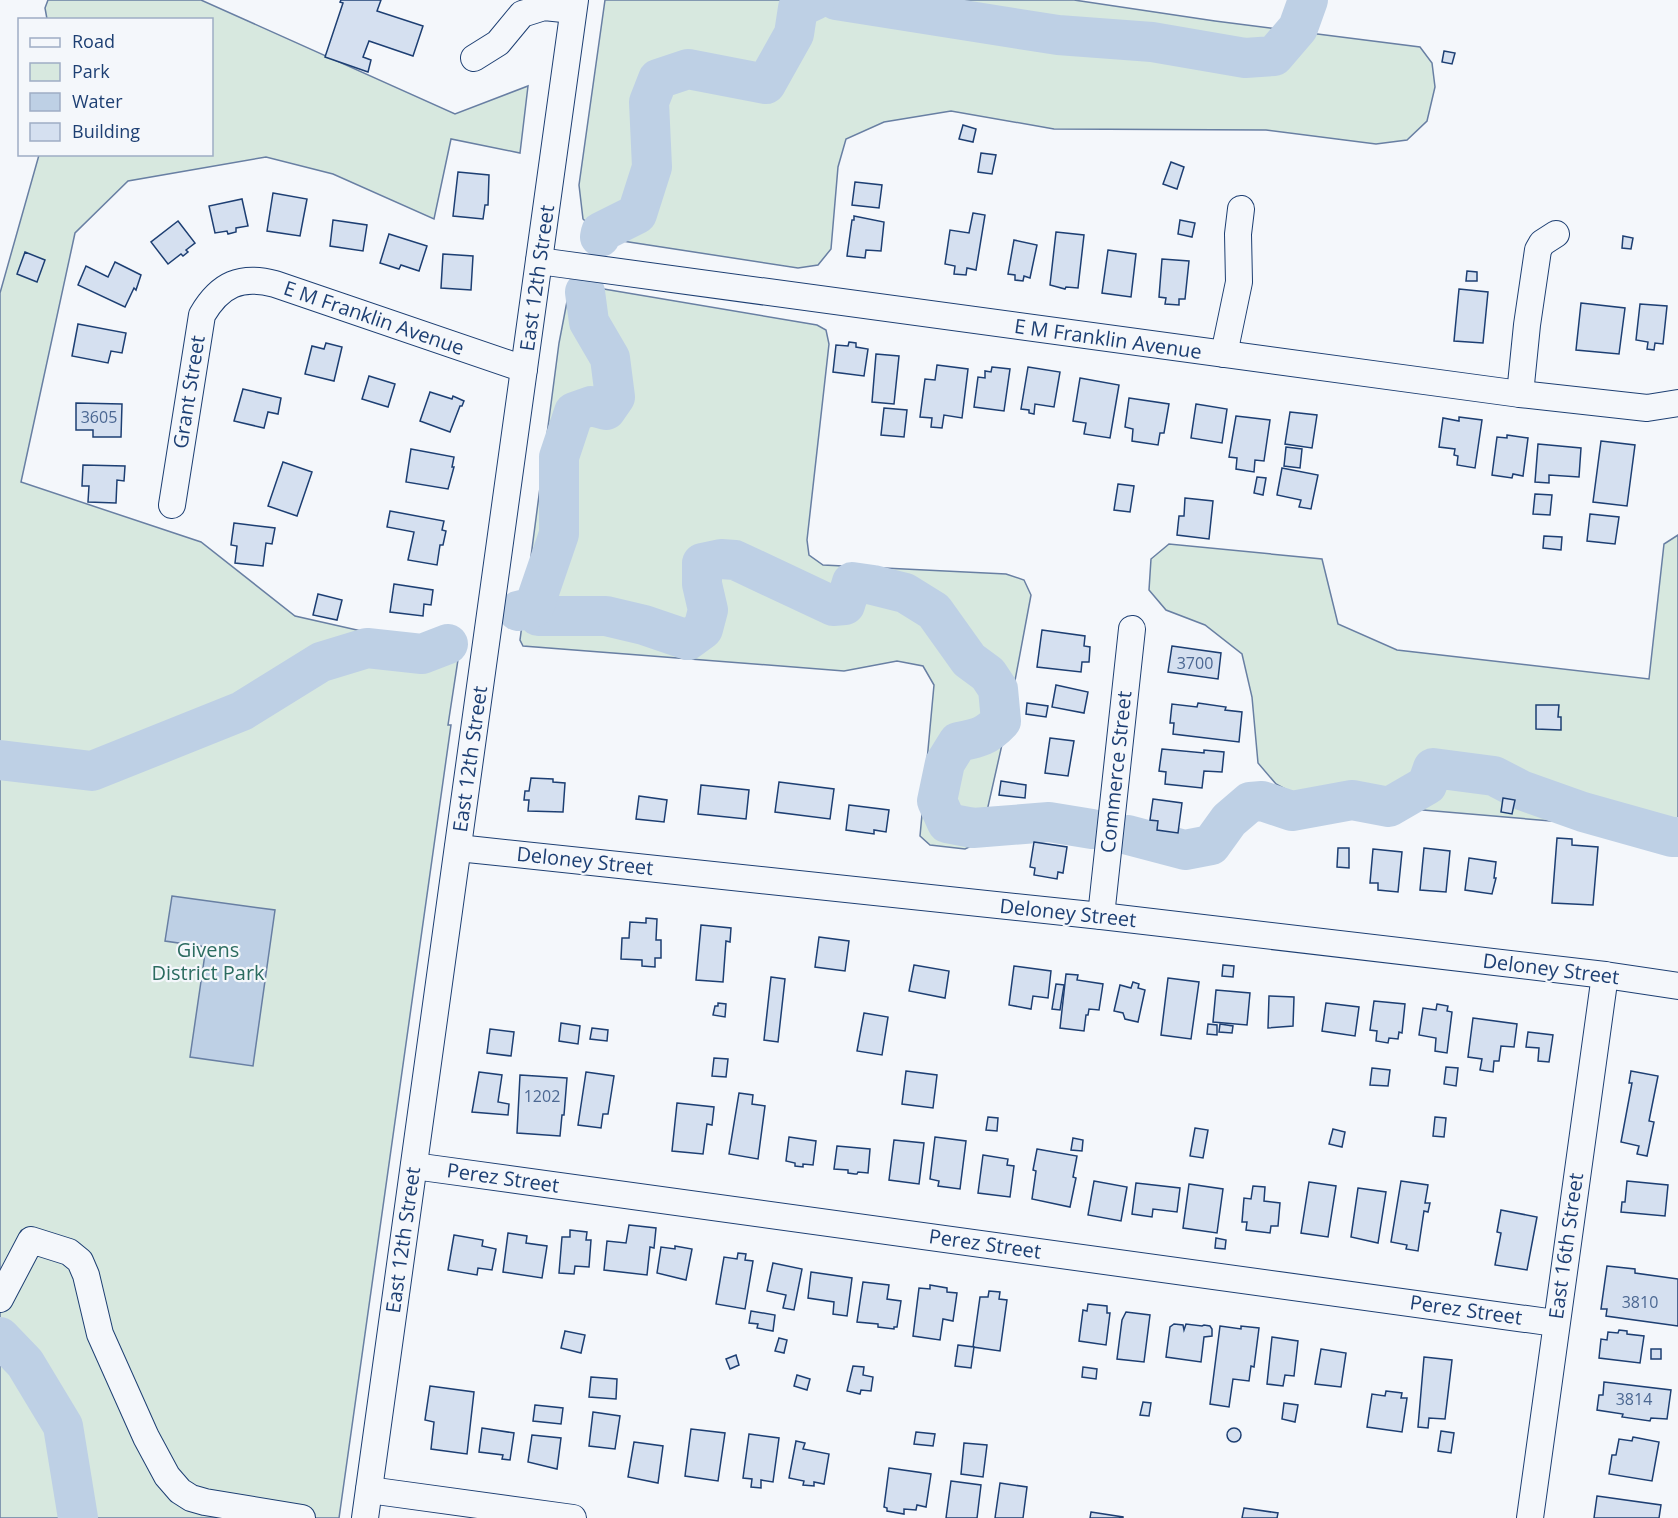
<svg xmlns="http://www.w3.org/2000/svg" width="1678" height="1518" viewBox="0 0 1678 1518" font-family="'Open Sans',sans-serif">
<rect width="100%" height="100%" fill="#f4f7fb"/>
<g fill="#d7e8df" stroke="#687fa3" stroke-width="1.5">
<path d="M48,0H201L455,114L528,86L520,153L451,139L434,219L333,174L266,157L128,181L75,233L21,482L201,542L295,616L459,653L448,725H451L339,1518H0V293L39,155L212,154V20L47,19L45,8Z"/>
<path d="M605,0H1074L1215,21L1420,47L1432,63L1435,87L1427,121L1407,140L1376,144L1266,130L1054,129L951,111L884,122L846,139L838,167L831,249L818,265L798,268L603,238L583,219L579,185Z"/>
<path d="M586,286L817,325L826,330L829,344L807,540L809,555L823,565L1006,574L1024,580L1031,595L1008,718L980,842L965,849L930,845L920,836L934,685L923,666L897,661L844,671L523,646L520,640L559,343L569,291L574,287Z"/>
<path d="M1678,535V848L1587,824L1305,800L1276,784L1258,763L1252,697L1242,654L1205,625L1166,610L1149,590L1151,559L1169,544L1322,559L1338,624L1397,650L1649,679L1664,544Z"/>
</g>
<path fill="#bed0e5" stroke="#687fa3" stroke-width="1.5" d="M172,896L275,910L253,1066L190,1057L206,947L165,941Z"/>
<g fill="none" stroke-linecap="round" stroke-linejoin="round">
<g stroke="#bed0e5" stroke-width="40">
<path d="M836,0L1058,35L1152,42L1245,58L1274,56L1298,28L1308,0"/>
<path d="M600,237L601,232L637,214L652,167L649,102L658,79L688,69L766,84L794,34L798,8L815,0"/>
<path d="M534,607L538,616H606L644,625L688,640L703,629L708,610L702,584V563L721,559L735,560L833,606L845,605L852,582L873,585L905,593L934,611L969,660L988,674L998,689L1001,721C986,737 978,738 958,742L945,763L937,801L947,823L973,828L1049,822L1092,829"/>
<path d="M518,611L534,607L559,534V457L574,412L591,406L606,410L615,397L610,358L589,322L585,292"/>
<path d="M0,760L92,771L242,711L321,662L367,648L422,654L448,644"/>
<path d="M1128,835L1185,850L1211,845L1229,820L1250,802L1262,801L1292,811L1352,800L1389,807L1427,785L1433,768L1494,776L1521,790L1583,812L1672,837H1678"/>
<path d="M0,1337L25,1363L63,1426L78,1518"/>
</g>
</g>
<g fill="#d5e0f0" stroke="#1d3f73" stroke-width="1.5">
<path d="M341,0H381L377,11L423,26L413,56L369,41L363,57L371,60L368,72L325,57L343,3L340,2Z"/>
<path d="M1444,51L1455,53L1452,64L1442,62Z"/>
<path d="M963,125L976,129L973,142L959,139Z"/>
<path d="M981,153L996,155L992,174L978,172Z"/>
<path d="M1171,162L1184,167L1177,189L1163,184Z"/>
<path d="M458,172L489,175L488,205H485L483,219L453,216Z"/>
<path d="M855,182L882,185L879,208L852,205Z"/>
<path d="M273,193L307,199L300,236L267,231Z"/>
<path d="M242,199L248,226L236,228V232L228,234L227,231L215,233L209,206Z"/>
<path d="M973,213L985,215L976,270L967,268L966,275L954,274L955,266L945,264L950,230L969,233Z"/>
<path d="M854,216L884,222L881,251L866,250L865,258L847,256L852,220H854Z"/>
<path d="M333,220L367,225L363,251L330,246Z"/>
<path d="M1180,220L1195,223L1192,237L1178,234Z"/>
<path d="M178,221L195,243L186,250L188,252L183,256L181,254L168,264L151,242Z"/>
<path d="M1056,232L1084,235L1078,288L1066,287L1065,289L1050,285Z"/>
<path d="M389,234L427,246L419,271L401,265L399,269L380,263Z"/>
<path d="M1623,236L1633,238L1631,249L1622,248Z"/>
<path d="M1014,240L1037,245L1030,278L1024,276L1023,281L1015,280V275L1008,274Z"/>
<path d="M1108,250L1136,254L1131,297L1102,293Z"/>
<path d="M25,252L45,260L37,282L17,274Z"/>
<path d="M443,254L473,256L471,290L441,288Z"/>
<path d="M1162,259L1189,261L1185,299H1179V305L1165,304L1166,298L1159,297Z"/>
<path d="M115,262L141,275L136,290L134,288L125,307L78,285L86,266L108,277Z"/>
<path d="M1467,271L1477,272V281H1466Z"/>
<path d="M1459,289L1488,292L1483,343L1454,341Z"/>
<path d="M1581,303L1625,308L1619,354L1576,350Z"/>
<path d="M1640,304L1667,306L1663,344L1655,343L1654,350L1647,349L1648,342L1636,340Z"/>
<path d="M78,324L126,333L122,353L111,351L108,363L72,356Z"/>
<path d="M849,342L856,343V347L868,349L864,376L833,372L836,345L848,346Z"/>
<path d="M326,343L342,347L334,381L305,374L312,346L324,349Z"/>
<path d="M876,354L899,356L894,404L872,402Z"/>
<path d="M937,365L968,369L962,418L944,415L942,428L931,427L932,418L920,417L925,379L935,380Z"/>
<path d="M992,367L1010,369L1004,411L974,407L978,377L985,378V371L991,372Z"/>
<path d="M1028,367L1060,372L1054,407L1035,404L1034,414L1029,413V410L1021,409Z"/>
<path d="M369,376L395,384L388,407L362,399Z"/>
<path d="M1080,378L1119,385L1110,438L1084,434L1086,423L1073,421Z"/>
<path d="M243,389L281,398L278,414L268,412L264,428L234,421Z"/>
<path d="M430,392L452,399L453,396L464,401L462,406H460L450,432L420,421Z"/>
<path d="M1129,398L1169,404L1164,433H1160L1158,445L1132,441L1133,429L1125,427Z"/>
<path d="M76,403L122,404L121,437H93V430H76Z"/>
<path d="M1196,404L1227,409L1222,443L1191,438Z"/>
<path d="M884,408L907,410L904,437L881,435Z"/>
<path d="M1290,412L1317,415L1312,448L1285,444Z"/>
<path d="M1236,416L1270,420L1264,461L1255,460L1254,472L1236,469L1237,458L1229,457Z"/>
<path d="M1459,417L1482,420L1475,468L1457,465L1458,456L1454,455L1455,449L1439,447L1443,418L1459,421Z"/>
<path d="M1507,435L1528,438L1523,476L1513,474L1512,478L1492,475L1497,437L1507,438Z"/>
<path d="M1601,441L1635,445L1627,506L1593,502Z"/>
<path d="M1538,444L1581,448L1579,477L1549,475V483L1535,482Z"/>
<path d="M1286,447L1302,449L1300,468L1284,466Z"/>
<path d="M411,449L454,457L452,467H454L448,489L406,482Z"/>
<path d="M283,462L312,472L297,516L268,506Z"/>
<path d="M83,465L125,466L124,481L117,480L116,503L88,502L89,486H82Z"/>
<path d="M1282,468L1318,475L1311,509L1299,507L1301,500L1277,495Z"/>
<path d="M1257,477L1266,478L1263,495L1254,493Z"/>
<path d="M1118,484L1134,486L1130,512L1114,510Z"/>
<path d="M1535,494L1552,495L1550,515L1533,514Z"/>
<path d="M1185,498L1213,501L1209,539L1177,535L1179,516H1184Z"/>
<path d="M390,511L444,521L442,530L446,531L443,545H440L437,565L408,560L414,532L387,527Z"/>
<path d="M1590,514L1619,517L1615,544L1587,541Z"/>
<path d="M234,523L275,528L272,544L266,543L263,566L235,563L237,546L231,545Z"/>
<path d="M1544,536L1562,537L1561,550L1543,548Z"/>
<path d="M394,584L433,590L431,605L424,604L423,616L390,612Z"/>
<path d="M318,594L342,600L337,620L313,615Z"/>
<path d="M1042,630L1085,636L1084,646L1090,647L1089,662H1082L1081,672L1037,667Z"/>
<path d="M1172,646L1221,653L1218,679L1168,672Z"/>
<path d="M1056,685L1088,692L1084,713L1052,707Z"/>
<path d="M1027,703L1048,706L1046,717L1026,714Z"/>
<path d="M1198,703L1226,707L1225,710L1242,712L1239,742L1173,734L1174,723H1170L1172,704L1197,707Z"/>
<path d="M1536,705H1559L1558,717H1561V730L1536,729Z"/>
<path d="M1050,738L1074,741L1068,776L1045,773Z"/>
<path d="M1162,749L1204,753V750L1224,752L1222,772L1204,771L1202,788L1165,784L1166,772L1159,771Z"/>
<path d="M531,778L553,779V782L565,783L563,812L528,811L529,800H524L525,791H529Z"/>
<path d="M1001,781L1026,785L1025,798L999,795Z"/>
<path d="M779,782L834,789L830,819L775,812Z"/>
<path d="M701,785L749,790L746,819L698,814Z"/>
<path d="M639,796L667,800L664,822L636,819Z"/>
<path d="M1503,798L1515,800L1512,814L1501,812Z"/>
<path d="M1153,799L1182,803L1178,833L1157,830L1158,821L1150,820Z"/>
<path d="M849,805L889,810L886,832L874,830V834L846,830Z"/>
<path d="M1557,838L1572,839V845L1598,847L1593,905L1552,903Z"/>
<path d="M1034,842L1067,847L1063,873L1058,872L1057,879L1034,875L1035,868L1030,867Z"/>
<path d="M1338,848H1349V868L1337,867Z"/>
<path d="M1424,848L1450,851L1446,892L1420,890Z"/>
<path d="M1373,849L1402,852L1398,892L1378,890V883H1370Z"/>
<path d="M1469,858L1496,862L1494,878H1496L1492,894L1465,890Z"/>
<path d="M646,918L657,919L656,940H661V958H655V967L642,966V960L621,959L622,938H629L630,922L646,923Z"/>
<path d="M701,925L731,928L730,942L726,941L723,982L696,980Z"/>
<path d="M819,937L849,941L845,971L815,967Z"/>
<path d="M914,965L949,971L945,998L909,991Z"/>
<path d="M1223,965L1234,966L1233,977L1222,976Z"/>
<path d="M1014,966L1051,971L1048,998L1033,996L1031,1009L1009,1005Z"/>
<path d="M1066,974L1078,975L1077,980L1103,984L1099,1010L1089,1009L1088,1015H1086L1084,1031L1060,1028Z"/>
<path d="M771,977L785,979L778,1042L764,1040Z"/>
<path d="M1168,978L1199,982L1191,1039L1161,1035Z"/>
<path d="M1133,982L1139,984L1138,988L1145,990L1138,1022L1125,1019L1123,1013L1114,1011L1120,985L1131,988Z"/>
<path d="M1056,984L1064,985L1060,1010L1052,1009Z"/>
<path d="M1216,990L1250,993L1247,1025L1213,1022Z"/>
<path d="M1269,996L1294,997L1293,1026L1268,1028Z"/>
<path d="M1374,1001L1405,1004L1402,1033L1399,1032L1398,1039L1389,1038L1388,1043L1376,1041L1377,1031L1370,1030Z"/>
<path d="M718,1003L726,1004L725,1017L713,1015L715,1006H718Z"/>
<path d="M1326,1003L1359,1007L1355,1036L1322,1031Z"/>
<path d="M1437,1004L1448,1006L1447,1011L1452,1012L1447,1053L1435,1051L1436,1038L1419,1035L1423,1008L1436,1010Z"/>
<path d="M864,1013L888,1017L882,1055L857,1051Z"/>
<path d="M1473,1018L1517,1024L1514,1047L1501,1046L1499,1061H1494L1493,1072L1480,1070L1482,1059L1468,1057Z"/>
<path d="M561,1023L580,1026L578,1044L559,1041Z"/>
<path d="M1208,1024L1217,1025V1035L1207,1034Z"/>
<path d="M1220,1024L1233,1026L1232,1033L1219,1032Z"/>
<path d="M592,1028L608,1030L607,1041L590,1039Z"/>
<path d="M490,1029L514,1032L511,1056L487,1053Z"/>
<path d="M1528,1032L1553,1035L1549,1062L1538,1061L1539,1048L1526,1047Z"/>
<path d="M714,1058L728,1059L726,1077L712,1076Z"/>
<path d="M1446,1067L1458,1068L1456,1086L1444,1084Z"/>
<path d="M1372,1068L1390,1070L1388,1086L1370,1085Z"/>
<path d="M906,1071L937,1075L933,1108L902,1104Z"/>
<path d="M1631,1071L1658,1076L1649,1121L1654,1122L1647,1156L1637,1154L1639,1146L1621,1142L1632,1083H1629Z"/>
<path d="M479,1072L502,1075L498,1102L509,1104L508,1115L472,1112Z"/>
<path d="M586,1072L614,1076L608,1114H603L601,1128L578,1125Z"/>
<path d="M520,1075L567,1078L564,1115H562L560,1136L517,1133Z"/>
<path d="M739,1093L753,1095L752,1104L765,1106L758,1159L729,1154Z"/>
<path d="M677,1103L714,1107L712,1125L707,1124L703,1154L672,1151Z"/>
<path d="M988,1117L998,1118L997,1131L986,1130Z"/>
<path d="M1435,1117L1446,1118L1444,1137L1433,1136Z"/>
<path d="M1195,1128L1208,1130L1203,1158L1190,1156Z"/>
<path d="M1333,1129L1345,1132L1342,1147L1329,1144Z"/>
<path d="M789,1137L816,1141L813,1165L803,1164V1167L795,1166V1163L786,1161Z"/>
<path d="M935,1137L966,1141L960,1189L938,1186L939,1181L930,1179Z"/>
<path d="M1073,1138L1083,1140L1082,1151L1071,1150Z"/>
<path d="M894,1140L924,1143L919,1184L889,1180Z"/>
<path d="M837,1146L870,1149L868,1173L858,1172L857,1174H855L848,1173V1170L834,1169Z"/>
<path d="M1037,1149L1077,1156L1073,1177L1076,1178L1070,1207L1032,1199L1036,1171L1033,1170Z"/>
<path d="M983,1155L1008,1159L1007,1165L1014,1166L1010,1197L978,1193Z"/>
<path d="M1094,1181L1127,1187L1121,1221L1088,1215Z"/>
<path d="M1401,1181L1428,1185L1425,1203H1430L1428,1212L1424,1211L1418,1251L1406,1249L1407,1245L1391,1242Z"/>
<path d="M1627,1181L1668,1185L1665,1216L1621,1212L1622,1202H1625Z"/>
<path d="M1309,1182L1336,1186L1328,1237L1301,1233Z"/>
<path d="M1136,1183L1180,1188L1177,1212L1153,1209L1152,1217L1132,1214Z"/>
<path d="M1189,1184L1223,1189L1217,1233L1183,1228Z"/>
<path d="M1253,1186L1265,1187L1264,1201L1280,1203L1278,1226H1271L1270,1233L1246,1230L1247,1222H1242L1244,1198L1251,1199Z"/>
<path d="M1358,1188L1386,1192L1378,1243L1351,1237Z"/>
<path d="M1501,1210L1537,1217L1527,1270L1495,1265L1501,1233L1497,1232Z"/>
<path d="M629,1225L656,1228L654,1248L650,1247L647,1275L604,1270L607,1241L626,1243Z"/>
<path d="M570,1230L587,1232L586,1240H591L589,1267L575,1266L574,1274L559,1273L562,1237H570Z"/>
<path d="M508,1233L527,1236L526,1243L547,1246L542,1278L503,1272Z"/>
<path d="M454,1235L483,1240L482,1246L496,1249L492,1270L478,1268L477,1275L448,1270Z"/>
<path d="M1216,1238L1226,1240L1225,1249L1215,1248Z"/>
<path d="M675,1246L692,1249L686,1280L657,1273L661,1247L675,1249Z"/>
<path d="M738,1253L746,1254L745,1260L753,1261L745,1309L716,1304L724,1257L737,1259Z"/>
<path d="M773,1263L802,1269L794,1310L783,1308L786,1295L767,1291Z"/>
<path d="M1607,1266L1635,1269V1273L1678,1279V1326L1606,1316L1607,1309H1601Z"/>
<path d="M811,1272L852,1278L847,1316L833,1314L834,1302L808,1298Z"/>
<path d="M863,1282L889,1285L887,1299L901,1301L897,1327H894V1329L878,1327V1324L857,1322Z"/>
<path d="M930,1285L947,1288V1292L957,1293L953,1321L943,1319L940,1340L913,1336L919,1288L930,1289Z"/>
<path d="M989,1291L1000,1292L999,1299L1007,1300L1000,1351L973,1347L980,1297H988Z"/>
<path d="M1088,1304L1107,1306V1313H1110L1106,1345L1079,1341L1083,1310L1087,1311Z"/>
<path d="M751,1311L775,1315L773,1331L757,1328L758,1324L749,1323Z"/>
<path d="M1126,1312L1150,1315L1144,1362L1117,1359L1122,1320Z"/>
<path d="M1174,1324L1183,1325L1184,1330L1186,1324L1202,1326L1204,1325L1210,1326L1212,1329V1336L1204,1337L1201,1362L1166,1357L1170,1327Z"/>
<path d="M1220,1326L1241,1329V1326L1259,1328L1254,1367L1251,1366L1249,1381L1233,1379L1229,1407L1210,1404Z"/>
<path d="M1619,1330L1627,1331V1334L1644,1336L1640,1363L1599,1358L1601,1339L1607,1340L1608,1332L1618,1333Z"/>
<path d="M565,1331L585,1335L581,1353L561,1348Z"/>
<path d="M1272,1337L1298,1341L1294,1376L1285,1375L1283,1386L1267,1384Z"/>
<path d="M779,1338L787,1340L784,1353L775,1351Z"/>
<path d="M958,1345L974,1347L971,1368L955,1366Z"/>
<path d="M1321,1349L1346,1353L1341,1387L1315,1384Z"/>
<rect x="1651" y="1349" width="10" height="10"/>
<path d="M736,1355L739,1365L730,1369L726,1359Z"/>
<path d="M1424,1357L1452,1360L1445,1419L1429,1418L1428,1428L1418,1427Z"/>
<path d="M853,1366L864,1367L863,1375L873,1377L871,1391L861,1390L860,1394L847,1391Z"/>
<path d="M1083,1367L1097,1369L1096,1379L1082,1377Z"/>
<path d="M797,1375L810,1379L807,1390L794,1386Z"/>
<path d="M591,1377L617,1379L616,1399L589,1397Z"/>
<path d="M1604,1382L1671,1390L1667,1419L1651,1418L1650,1421L1622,1417L1623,1414L1597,1410L1599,1395H1603Z"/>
<path d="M430,1386L474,1392L467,1454L431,1449L434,1422L425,1420Z"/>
<path d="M1386,1391L1402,1393L1401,1398H1407L1402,1432L1367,1427L1372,1394L1385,1396Z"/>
<path d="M1143,1402L1151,1403L1149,1416L1140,1415Z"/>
<path d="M1284,1403L1298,1405L1295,1422L1282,1419Z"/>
<path d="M535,1405L563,1408L561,1424L533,1421Z"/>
<path d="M593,1412L620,1416L615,1449L589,1446Z"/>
<circle cx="1234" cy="1435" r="7"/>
<path d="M482,1428L514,1433L510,1460L502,1459L503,1455L479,1452Z"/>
<path d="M691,1429L725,1433L718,1481L685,1476Z"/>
<path d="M1441,1431L1454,1433L1451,1453L1438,1451Z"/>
<path d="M916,1432L935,1434L933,1446L914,1444Z"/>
<path d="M749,1434L779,1438L773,1482L761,1480V1488L751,1487L752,1479L743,1478Z"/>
<path d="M532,1435L561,1438L557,1469L528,1462Z"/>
<path d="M1633,1437L1659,1442L1652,1481L1609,1474L1612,1455H1616L1619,1439L1632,1441Z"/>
<path d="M796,1441L805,1443L803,1449L829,1454L824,1484L814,1482V1486L803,1485L804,1481L789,1478Z"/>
<path d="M634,1442L663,1446L658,1483L628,1477Z"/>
<path d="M964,1443L987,1445L983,1477L961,1474Z"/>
<path d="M889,1468L931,1474L926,1507L917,1505L916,1510L904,1509V1514L887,1511V1508L884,1507Z"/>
<path d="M951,1481L981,1485L977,1518H946Z"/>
<path d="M1000,1483L1027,1487L1023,1518H995Z"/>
<path d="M1597,1496L1661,1505L1659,1518H1594Z"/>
<path d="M1244,1508L1278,1513L1277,1518H1242Z"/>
<path d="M1091,1512L1123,1517V1518H1090Z"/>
</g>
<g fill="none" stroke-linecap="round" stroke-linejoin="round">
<defs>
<g id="minor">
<path d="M474,58L498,43L522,14L544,7L573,10"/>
<path d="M539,261L1520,394L1647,408L1678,403"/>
<path d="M1224,354L1239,282L1238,234L1241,209"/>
<path d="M1520,394L1527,325L1538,250L1542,243L1556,234"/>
<path d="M172,505L202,315C220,284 241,275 275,284L524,369"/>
<path d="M458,848L1101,916L1605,975L1678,986"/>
<path d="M1101,916L1132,629"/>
<path d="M414,1166L1555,1323"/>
<path d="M0,1299L31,1240L69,1252L80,1261L86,1275L100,1334L146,1437L167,1476L180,1491L191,1498L205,1502L302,1518"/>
<path d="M369,1490L573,1518"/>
<path d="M365,1518L575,0"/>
<path d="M1530,1518L1605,975"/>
</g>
</defs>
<use href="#minor" stroke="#1d3f73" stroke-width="28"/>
<use href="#minor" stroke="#f4f7fb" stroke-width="26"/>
</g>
<g text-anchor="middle" stroke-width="4.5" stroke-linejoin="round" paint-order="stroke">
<g font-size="16" fill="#4b6792">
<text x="99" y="423">3605</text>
<text x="1195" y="669">3700</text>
<text x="542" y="1102">1202</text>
<text x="1640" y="1308">3810</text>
<text x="1634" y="1405">3814</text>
</g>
<g font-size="20" fill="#1d3f73" stroke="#f4f7fb">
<text transform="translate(537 278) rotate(-82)" y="7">East 12th Street</text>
<text transform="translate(374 318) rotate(19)" y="7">E M Franklin Avenue</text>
<text transform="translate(1108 339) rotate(8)" y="7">E M Franklin Avenue</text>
<text transform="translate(189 392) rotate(-81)" y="7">Grant Street</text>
<text transform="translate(470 759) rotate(-82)" y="7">East 12th Street</text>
<text transform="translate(1116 772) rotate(-84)" y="7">Commerce Street</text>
<text transform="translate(585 861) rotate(6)" y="7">Deloney Street</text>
<text transform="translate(1068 913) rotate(6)" y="7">Deloney Street</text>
<text transform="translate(1551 969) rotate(7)" y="7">Deloney Street</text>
<text transform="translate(503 1178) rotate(8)" y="7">Perez Street</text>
<text transform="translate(403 1240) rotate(-82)" y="7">East 12th Street</text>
<text transform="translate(985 1244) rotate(8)" y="7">Perez Street</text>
<text transform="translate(1566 1246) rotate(-82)" y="7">East 16th Street</text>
<text transform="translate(1466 1310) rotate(8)" y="7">Perez Street</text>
</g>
<g font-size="20" fill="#2c6c60" stroke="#f4f7fb">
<text x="208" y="957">Givens<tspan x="208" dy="23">District Park</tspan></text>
</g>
</g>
<rect x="18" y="18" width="195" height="138" fill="#f4f7fb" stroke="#9eadc5" stroke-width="1.5"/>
<rect x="30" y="38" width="30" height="9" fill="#f4f7fb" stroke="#9eadc5" stroke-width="1.5"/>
<text x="72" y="48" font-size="18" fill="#1d3f73">Road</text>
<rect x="30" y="63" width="30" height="18" fill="#d7e8df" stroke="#9eadc5" stroke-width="1.5"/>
<text x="72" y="78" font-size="18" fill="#1d3f73">Park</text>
<rect x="30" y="93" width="30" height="18" fill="#bed0e5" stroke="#9eadc5" stroke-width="1.5"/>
<text x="72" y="108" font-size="18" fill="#1d3f73">Water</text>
<rect x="30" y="123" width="30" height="18" fill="#d5e0f0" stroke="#9eadc5" stroke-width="1.5"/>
<text x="72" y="138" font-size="18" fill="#1d3f73">Building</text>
</svg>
